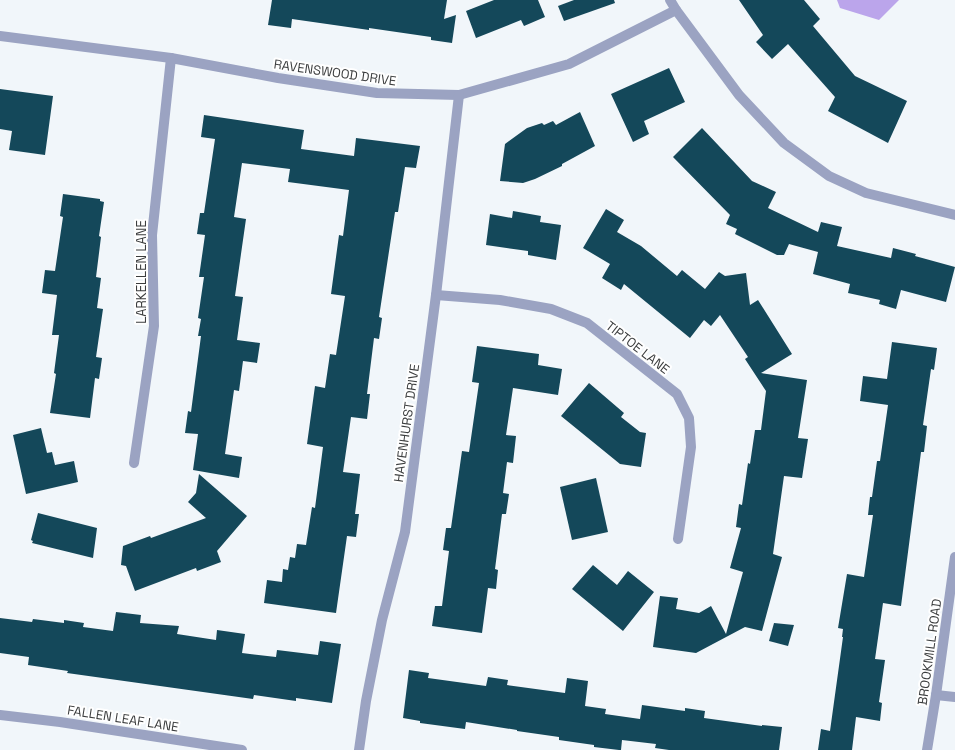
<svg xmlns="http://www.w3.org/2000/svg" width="955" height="750" viewBox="0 0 955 750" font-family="'Space Grotesk',sans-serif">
<rect width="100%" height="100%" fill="#f1f6fa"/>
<path fill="#bba5eb" d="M837,0H899L879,20L840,8Z"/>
<g fill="#14485a">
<path d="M272,0H447L444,19L456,15L452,43L431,40V37L369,28V30L292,19L291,28L268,25Z"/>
<path d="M494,0H538L545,17L524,26L521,20L476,38L466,11Z"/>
<path d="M574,0H614L615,3L564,21L558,6Z"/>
<path d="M739,0H804L820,19L813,26L855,76L907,101L888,143L828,111L835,97L788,44L772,59L756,42L763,35Z"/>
<path d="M669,68L685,102L644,121L649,134L633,142L611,94Z"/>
<path d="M0,89L53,96L45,155L9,150L12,131L0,129Z"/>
<path d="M580,112L595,146L562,164V166L535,179L523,183L500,181L505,144L527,128L542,123L544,125L553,121L556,125Z"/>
<path d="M204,115L304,130L301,149L354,156L356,138L420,146L416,168L405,167L398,212H395L379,317L382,318L379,339L374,338L367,394H370L367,419L351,417L343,472L360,474L355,514H359L356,537L347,536L336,613L264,603L267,580L282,582L283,569L288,570L290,557L295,558L297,544L306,545L312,507L315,508L323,447L307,444L315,386L325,388L330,354L336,355L345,296L331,294L339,235L343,236L349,190L288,182L290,169L242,163L234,217L246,219L235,296L243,297L237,340L260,343L257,363L243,361L239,391L234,390L225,454L242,457L239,478L193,470L198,434L185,433L188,411L191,412L201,336H198L201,319L198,318L204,277H199L205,235L197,234L200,213H204L215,139L201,137Z"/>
<path d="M702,128L752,181L776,192L768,208L818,232L821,222L842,227L837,246L891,258L893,248L916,254L915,256L955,267L946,302L901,290L896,309L879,304L880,300L848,293L850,284L813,274L818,252L789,244L784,255H777L735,234L737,229L726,224L730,215L673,157Z"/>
<path d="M63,194L100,199V201L104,202L99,236L101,237L96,277L101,278L97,308L103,309L96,357L102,358L99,379L95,378L90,418L50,413L56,374L54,373L59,335H52L57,295L42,293L45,270L55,271L63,217L60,216Z"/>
<path d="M606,209L624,220L617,232L641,246L677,276L682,270L705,289L719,272L725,276L746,273L750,305L758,300L792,354L761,373L807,380L798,438L808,439L802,478L784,476L773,554L782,557L762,631L745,627L696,653L653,647L660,596L678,598L676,609L699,613L711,606L726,634L743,572L730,568L741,528L736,527L739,504L742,505L748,463L750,464L755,430H761L766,391L745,359L748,357L720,315L711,326L704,320L690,338L624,284L621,290L602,278L610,264L583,248Z"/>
<path d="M513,211L541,216L540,222L561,225L556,260L528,255V251L486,245L490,214L512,218Z"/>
<path d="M892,342L937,348L934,370L931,369L923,425L927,426L924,452H921L901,606L883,603L875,659L885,660L879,702L882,703L880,721L856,717L852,750H818L821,729L830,731L843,637H842L843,629L838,628L847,574L864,577L873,515H868L870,497H872L877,461H880L888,405L860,401L863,376L887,379Z"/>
<path d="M477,346L539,354L538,365L562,369L558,395L513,388L506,435L516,436L513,463L507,462L503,493L509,494L506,514H502L495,569L498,570L496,589L488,588L482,633L432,626L435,606H442L449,551L443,550L446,528H451L462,451L469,452L479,383L472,382Z"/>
<path d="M589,383L624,413L621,417L640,432L646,433L641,467L620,464L561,416Z"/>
<path d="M41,428L47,453L52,452L55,465L74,461L78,482L26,494L13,435Z"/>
<path d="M199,474L247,516L217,551L221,562L197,571L196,568L135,591L126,566L121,565L123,546L150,536L151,538L206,518L188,502L196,493Z"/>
<path d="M596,478L608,532L572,540L560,487Z"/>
<path d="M38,513L97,528L93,558L32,543L33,541L31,540Z"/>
<path d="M593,565L617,585L628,571L654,592L623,631L572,589Z"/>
<path d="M116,612L141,615L140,623L179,626L177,634L216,640L217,630L245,634L242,653L276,657L277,650L318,655L320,641L341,644L332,703L296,698V701L254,695L253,699L67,673L68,671L28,665L29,657L0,653V618L32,622L33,619L64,623V620L84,623L83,627L113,631Z"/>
<path d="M774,623L794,625L788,646L769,641Z"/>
<path d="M409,670L429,673L428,678L486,686L488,677L508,680L507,685L565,693L567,678L588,681L585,706L606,709L605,714L640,719L642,705L685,711V708L705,711L704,718L762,726V725L782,727L779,750H669L655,748L656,744L622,740L621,750H619L594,747V745L559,740V737L517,731V730L466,722L465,729L420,723V721L403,718Z"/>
</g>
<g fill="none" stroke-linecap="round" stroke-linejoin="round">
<g stroke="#9ba3c2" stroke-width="10">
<path d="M670,0L676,10L739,95L784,143L829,176L866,193L955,215"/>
<path d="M0,36L171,58L278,78L377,93L459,95L569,64L676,10"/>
<path d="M436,295L500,300L551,309L587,323L677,394L689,418L691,447L678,539"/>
<path d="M134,463L154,326L152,235L171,58"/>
<path d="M936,695L955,697"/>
<path d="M0,715L60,722L242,750"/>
<path d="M359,750L366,701L382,620L405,532L436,295L459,95"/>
<path d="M927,750L936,695L955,557"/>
</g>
</g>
<g text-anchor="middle" stroke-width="4" stroke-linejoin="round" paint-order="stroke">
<g font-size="13" fill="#3b3d3e" stroke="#fff">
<text transform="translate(335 72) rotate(8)" y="5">RAVENSWOOD DRIVE</text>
<text transform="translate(141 272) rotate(-90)" y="5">LARKELLEN LANE</text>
<text transform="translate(638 347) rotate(38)" y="5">TIPTOE LANE</text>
<text transform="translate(406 423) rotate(-82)" y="5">HAVENHURST DRIVE</text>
<text transform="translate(929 652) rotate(-82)" y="5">BROOKMILL ROAD</text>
<text transform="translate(123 718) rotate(9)" y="5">FALLEN LEAF LANE</text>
</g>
</g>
</svg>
